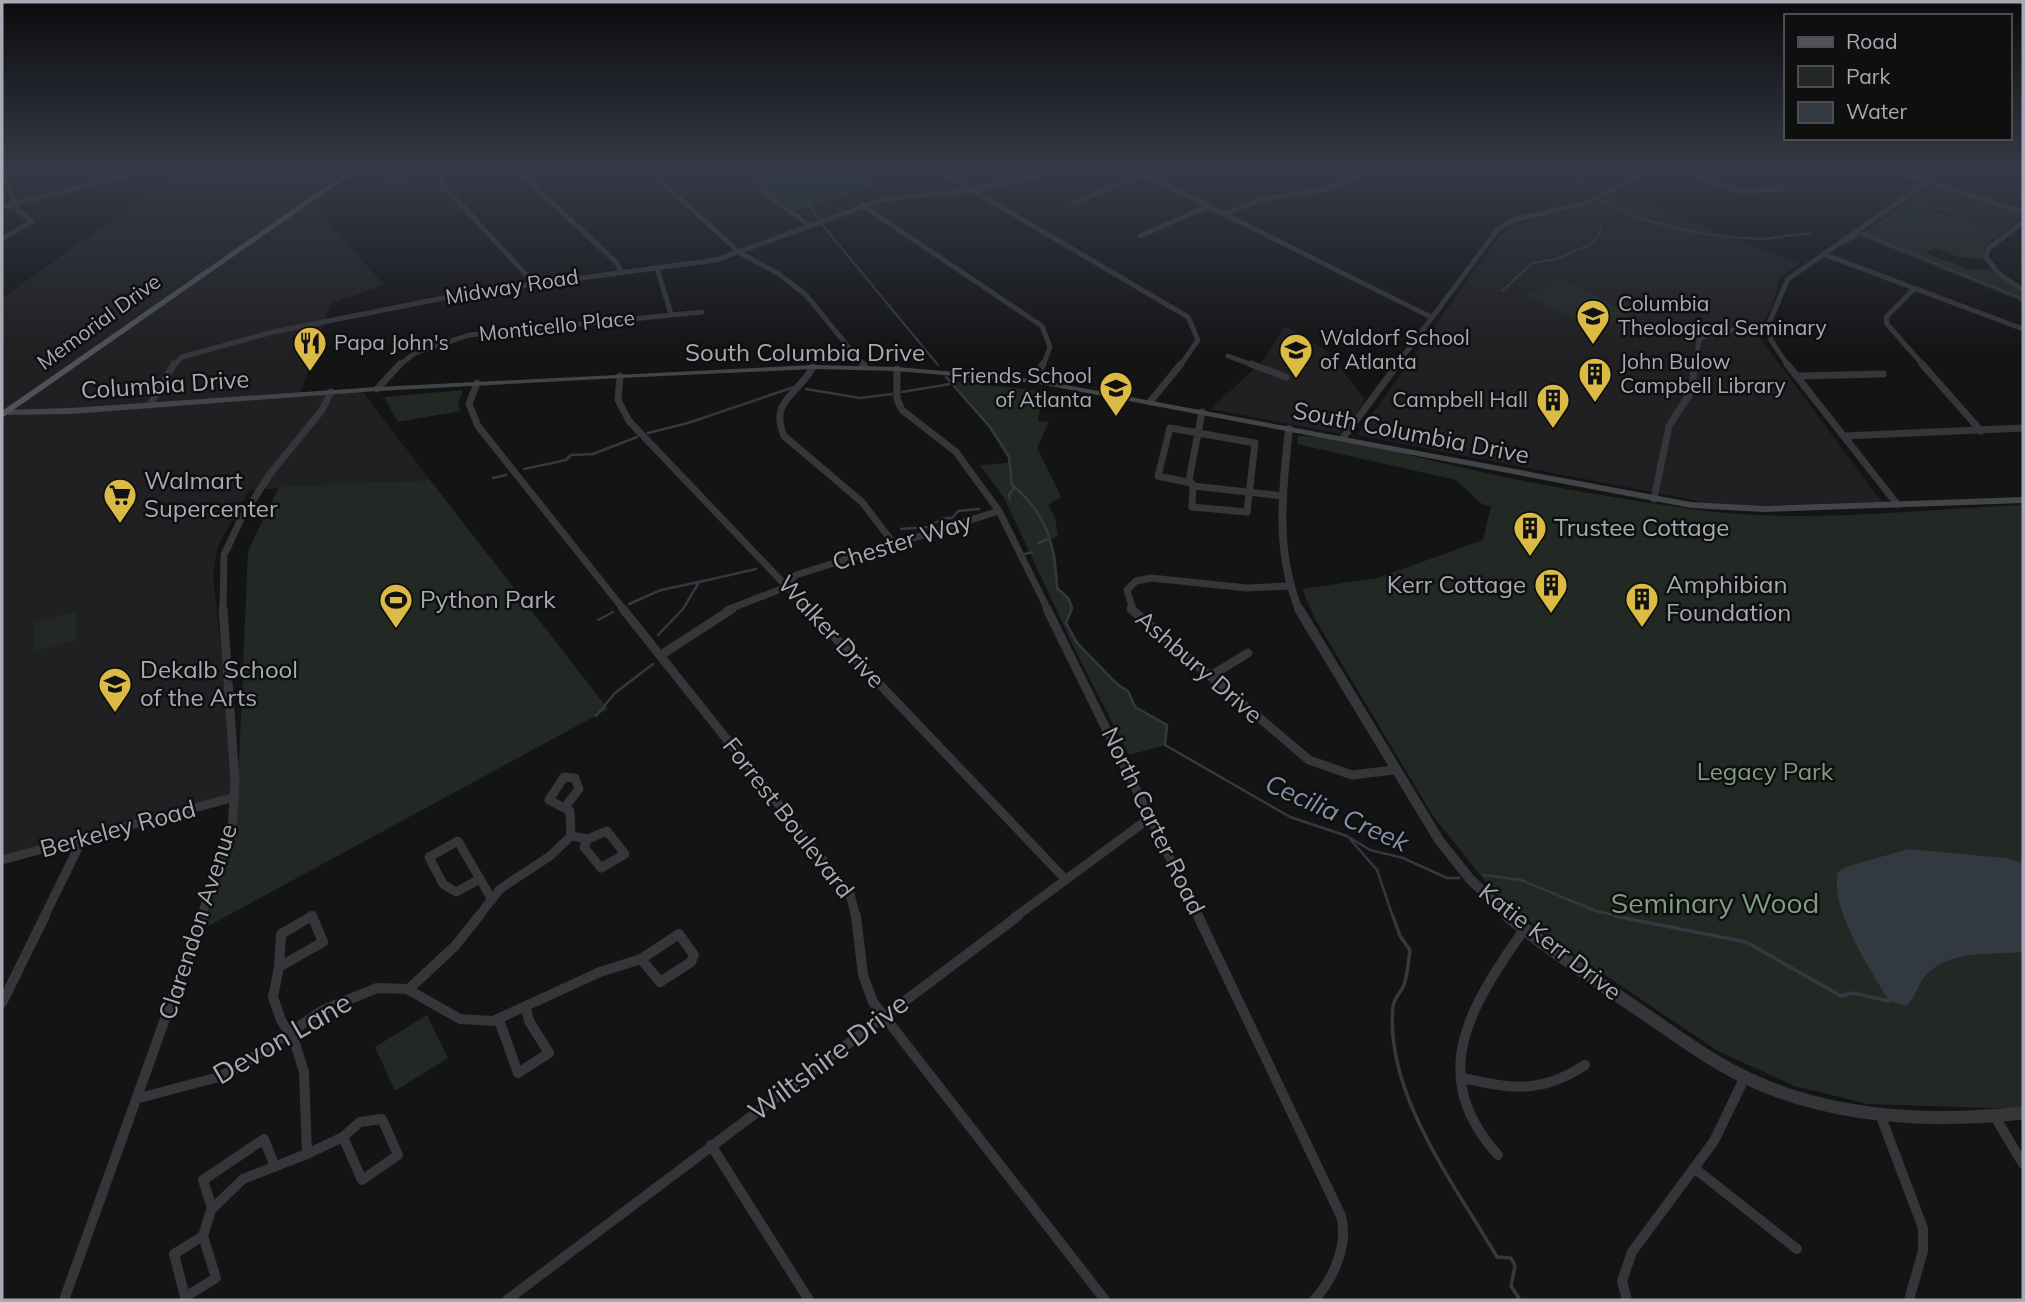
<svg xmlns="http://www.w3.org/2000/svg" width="2025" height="1302" viewBox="0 0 2025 1302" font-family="Mulish,sans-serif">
<rect width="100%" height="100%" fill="#141415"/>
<g fill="#202022">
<path d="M198,171H351L309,200L384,285L330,304L300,395L361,389L430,480L249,490L218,546L213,574L236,798L2,862V298L173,177Z"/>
<path d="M370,171H437L389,187Z"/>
<path d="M1932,184L2023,214V215L1992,241L1946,218L1951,213L1943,209L1912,198Z"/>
<path d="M1615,195L1672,214L1800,264L1780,277L1771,309L1759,329L1760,338L1882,502L1751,506L1703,502L1357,435L1500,235L1510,227L1581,208Z"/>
<path d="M1285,326L1327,351L1365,400L1341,434L1211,409L1263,360Z"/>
</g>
<g fill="#222924">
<path d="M750,171H860L876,186L792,212L762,190Z"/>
<path d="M1913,198L1952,213L1921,206L1980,229L1979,235L1992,241L1984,247V259L1959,257L1935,248L1925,253L1969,269H1989L2023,293V302L1860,236Z"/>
<path d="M1562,279L1631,313L1596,331L1527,296Z"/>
<path d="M949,381L1043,391L1038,421L1049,422L1037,448L1061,497L1048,505L1055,517L1058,536L1050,540L1056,556L1057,588L1068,598L1072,608L1066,622L1067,629L1098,666L1128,691L1139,711L1167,725L1165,745L1129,755L1079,658L1004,498L980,465L1010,463C1006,441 966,398 949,381Z"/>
<path d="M463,390L458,404L460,411L398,422L384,397Z"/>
<path d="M1298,436C1352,436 1407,456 1460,467C1532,484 1609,497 1684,508C1795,525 1912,510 2023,505V1109L1868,1104L1794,1086L1718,1051L1550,938L1493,891L1433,816L1315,619L1302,589L1377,578L1483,540L1491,506L1482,504L1456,480L1297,444Z"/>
<path d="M430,480L608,709L201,930L232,846L237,808L248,551L279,487Z"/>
<path d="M77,612L75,640L34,652L35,623Z"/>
<path d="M427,1015L448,1058L395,1091L375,1047Z"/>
</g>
<path fill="#333940" d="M1908,849L2005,858L2023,863V952C1992,955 1952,949 1927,974C1918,983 1916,997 1906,1006L1889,1001C1871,970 1829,908 1838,872L1846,867Z"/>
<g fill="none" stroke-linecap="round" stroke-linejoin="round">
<g stroke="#333940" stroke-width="2">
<path d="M790,171L818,219"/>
<path d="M1568,171L1581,183"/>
<path d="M1601,201C1649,226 1709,238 1763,239C1780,239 1794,232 1811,234"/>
<path d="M820,222L938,365"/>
<path d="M1843,244L1861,233L2023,299"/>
<path d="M1502,291L1532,263L1556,259L1589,245L1597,238L1601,228"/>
</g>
<g stroke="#333940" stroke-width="2.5">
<path d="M946,377L990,427L1009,457L1012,485C1047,514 1055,544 1057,588L1068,598L1072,608L1066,623L1077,643L1118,685L1128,691L1135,707L1167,725L1165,745L1290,817L1347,836L1370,850L1403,858L1447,878H1459"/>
<path d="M806,389L860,398L892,394"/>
<path d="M902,392L950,384"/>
<path d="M648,433L688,423L797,386"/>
<path d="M524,469L566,460L571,455L593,454L637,437"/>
<path d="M493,478L506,475"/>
<path d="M1010,500L1009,495L1014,488"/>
<path d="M901,529L928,527L944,518H952L958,511L979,509"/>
<path d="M1038,543L1048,539"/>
<path d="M1025,554L1032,552"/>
<path d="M629,604L661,590L699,582"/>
<path d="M598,620L613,612"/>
<path d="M658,635L683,609L699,582L756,569"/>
<path d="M596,716L615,693L653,664"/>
<path d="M1350,839L1377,870L1393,917"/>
<path d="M1483,875L1521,880L1596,911L1622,917"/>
</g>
<g stroke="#333940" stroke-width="3.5">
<path d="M1393,916L1400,936L1410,950C1408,962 1408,976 1403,987C1400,993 1394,999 1393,1006C1384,1094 1456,1186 1497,1257L1511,1258L1515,1266L1511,1286L1520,1300"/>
<path d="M1615,916L1746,942L1841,996L1853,993L1889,1001"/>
</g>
<g stroke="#35353a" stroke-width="5">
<path d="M2,171L18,211L32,221L2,239"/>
<path d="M439,171L442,184L533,282"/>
<path d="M518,171L617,263L621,272"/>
<path d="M650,171L740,253L779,274L806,295L864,366"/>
<path d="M751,171L769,196L810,226"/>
<path d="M940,171L1188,317L1198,340L1180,366"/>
<path d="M1138,171L1431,317"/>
<path d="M1680,171L1741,191L1784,189"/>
<path d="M1894,171L2023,212"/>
<path d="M2,175L21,171"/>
<path d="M1073,203L1144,174"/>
<path d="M862,205L1042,326L1050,347L1043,366"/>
<path d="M2,207L144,171"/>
<path d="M1226,214L1263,199L1327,189L1371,171"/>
<path d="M2023,222L1988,249L1986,257L1998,273L2023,290"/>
<path d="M1140,236L1208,206"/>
<path d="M1823,254L2023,329"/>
<path d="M657,268L671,314"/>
<path d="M1914,289L1886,317L1887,324L1924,366"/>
<path d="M1768,325L1771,340L1788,366"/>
<path d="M1228,356L1255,366"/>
<path d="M173,366L182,357L273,332L469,293L716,260L884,199L973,190L1062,171"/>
<path d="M398,366L415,353L469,335L702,312"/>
<path d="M1396,366L1498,229L1517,219L1584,204L1650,171"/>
<path d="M1695,366L1699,339L1714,333L1768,325L1788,279L1929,181"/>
</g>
<g stroke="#35353a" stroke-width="7">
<path d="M863,364L865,367"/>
<path d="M1251,364L1286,377"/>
<path d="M1787,364L1897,504"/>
<path d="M1922,364L1981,431"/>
<path d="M813,367C798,395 769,400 784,436L862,502L894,544"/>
<path d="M897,369V399L902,410L956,452L999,511L1048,610"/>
<path d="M620,376L618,400L629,421L809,610"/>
<path d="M1798,376L1883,374"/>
<path d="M1034,381L1043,364"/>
<path d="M477,383L469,404L478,426L624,610"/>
<path d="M377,389L400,364"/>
<path d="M1150,402L1181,364"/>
<path d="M150,405L174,364"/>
<path d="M1202,412L1189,480L1193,486L1283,496"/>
<path d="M1844,436L2023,428"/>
<path d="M1343,438L1398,364"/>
<path d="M1191,483L1158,476L1170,428L1255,443L1247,512L1192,507L1193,486"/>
<path d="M1654,499L1669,426L1691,392L1695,364"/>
<path d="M223,610L224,555L241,519L270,474L322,410L331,392"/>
<path d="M727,610L781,589L796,575L999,511"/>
<path d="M1133,610L1127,590L1136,581L1151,578L1247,588L1288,586"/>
</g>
<g stroke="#35353a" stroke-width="9">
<path d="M623,609L850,894L856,917"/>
<path d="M808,609L1066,880"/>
<path d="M1047,609L1199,917"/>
<path d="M1131,609L1309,760L1352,775L1394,770"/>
<path d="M661,655L732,609"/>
<path d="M1212,675L1248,653"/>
<path d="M565,807L579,789L575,778L564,777L549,800L570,811L571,836"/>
<path d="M607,831L625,854L601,868L584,847L588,839Z"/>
<path d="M458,841L480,879L456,892L443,884L429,857Z"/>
<path d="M2,860L235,797"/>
<path d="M480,879L492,900"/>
<path d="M44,917L82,840"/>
<path d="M201,917L232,828L235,782L223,609"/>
<path d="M310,917H313"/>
<path d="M478,917L500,889L550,856L571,836L588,839"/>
<path d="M1015,917L1151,817"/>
</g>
<g stroke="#35353a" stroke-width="10">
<path d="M312,916L323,942L279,967L281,934Z"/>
<path d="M856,916L863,975L873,1002L1105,1300"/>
<path d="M1198,916L1341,1216C1349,1244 1333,1280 1314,1300"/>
<path d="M679,934L694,955L691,962L660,982L641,959Z"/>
<path d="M410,988L455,946L479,916"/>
<path d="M2,1003L45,916"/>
<path d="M499,1020L518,1073L549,1053L529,1021L526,1008"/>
<path d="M1463,1078C1512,1089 1541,1094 1585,1065"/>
<path d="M139,1098L219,1077L244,1064L323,1010L377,988L407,989L460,1019L493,1021L600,972L641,959"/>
<path d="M1881,1117L1923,1228V1251L1909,1300"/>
<path d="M1995,1117L2023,1164"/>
<path d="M382,1119L398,1155L362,1180L343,1137L360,1122Z"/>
<path d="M711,1145L809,1300"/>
<path d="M307,1154L343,1137"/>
<path d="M1498,1155C1424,1073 1473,1003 1525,928"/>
<path d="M1694,1168L1797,1249"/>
<path d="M212,1208L203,1180L264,1139L275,1167"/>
<path d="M203,1236L216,1278L185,1297L174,1254Z"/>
<path d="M203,1236L211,1210L243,1179L307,1154L304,1072L295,1043L281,1020L273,997L279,967"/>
<path d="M64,1300L202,916"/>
<path d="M507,1300L1018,916"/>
<path d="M1627,1300L1622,1281L1632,1252L1714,1141L1745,1077"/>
</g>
<path stroke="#35353a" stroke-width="8" d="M1289,429C1282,492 1275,550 1299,610"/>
<path stroke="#35353a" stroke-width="10" d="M1299,609L1439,840L1470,879L1510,917"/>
<path stroke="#35353a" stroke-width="13" d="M1508,916C1548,949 1591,977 1633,1006C1672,1032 1709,1061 1751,1080C1836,1119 1931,1123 2023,1113"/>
<path fill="#434449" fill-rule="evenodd" d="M813,365L897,367L1034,379L1691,502L1764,506L2023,497V503L1764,512L1691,508L1034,383L897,371L813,369L620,378L377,391L71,414L2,415V410L71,408L377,387Z"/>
<path fill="#515258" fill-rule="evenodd" d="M348,171H356L2,418V411Z"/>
</g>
<linearGradient id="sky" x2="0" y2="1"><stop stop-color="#0b0b0c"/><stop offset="0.48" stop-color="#343a46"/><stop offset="1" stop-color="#343a46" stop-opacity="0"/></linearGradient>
<rect width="2025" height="353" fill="url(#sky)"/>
<defs>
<symbol id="university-pin" viewBox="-11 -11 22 30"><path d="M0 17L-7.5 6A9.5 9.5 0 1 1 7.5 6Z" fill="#dbba46" stroke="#0f0f10"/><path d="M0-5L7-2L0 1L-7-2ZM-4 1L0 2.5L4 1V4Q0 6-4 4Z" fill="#111"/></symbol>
<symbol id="restaurant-pin" viewBox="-11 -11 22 30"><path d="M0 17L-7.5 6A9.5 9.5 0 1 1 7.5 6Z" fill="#dbba46" stroke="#0f0f10"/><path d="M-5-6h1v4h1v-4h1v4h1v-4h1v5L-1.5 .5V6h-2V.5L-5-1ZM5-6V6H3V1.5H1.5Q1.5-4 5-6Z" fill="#111"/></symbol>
<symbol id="building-pin" viewBox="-11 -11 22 30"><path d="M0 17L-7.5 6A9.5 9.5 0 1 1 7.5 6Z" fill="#dbba46" stroke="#0f0f10"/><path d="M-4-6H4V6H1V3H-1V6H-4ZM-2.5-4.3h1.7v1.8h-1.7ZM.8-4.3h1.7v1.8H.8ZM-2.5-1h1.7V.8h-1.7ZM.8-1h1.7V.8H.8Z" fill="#111"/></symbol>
<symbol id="school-pin" viewBox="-11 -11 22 30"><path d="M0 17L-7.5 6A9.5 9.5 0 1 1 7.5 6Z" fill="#dbba46" stroke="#0f0f10"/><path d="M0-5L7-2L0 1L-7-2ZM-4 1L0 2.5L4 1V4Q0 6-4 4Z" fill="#111"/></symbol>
<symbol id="supermarket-pin" viewBox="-11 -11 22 30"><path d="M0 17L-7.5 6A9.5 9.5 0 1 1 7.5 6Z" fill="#dbba46" stroke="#0f0f10"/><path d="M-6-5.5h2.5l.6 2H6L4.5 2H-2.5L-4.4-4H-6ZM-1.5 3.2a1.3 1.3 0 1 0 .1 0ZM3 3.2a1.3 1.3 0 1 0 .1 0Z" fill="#111"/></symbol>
<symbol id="stadium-pin" viewBox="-11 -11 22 30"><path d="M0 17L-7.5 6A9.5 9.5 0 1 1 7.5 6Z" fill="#dbba46" stroke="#0f0f10"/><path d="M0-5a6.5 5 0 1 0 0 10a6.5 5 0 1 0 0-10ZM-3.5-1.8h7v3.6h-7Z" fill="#111"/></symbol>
</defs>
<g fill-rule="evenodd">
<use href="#university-pin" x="1574" y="297" width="38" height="52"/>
<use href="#restaurant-pin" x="291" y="324" width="38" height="52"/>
<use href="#university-pin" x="1277" y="331" width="38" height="52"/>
<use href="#building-pin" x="1576" y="355" width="38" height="52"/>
<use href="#school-pin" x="1097" y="369" width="38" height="52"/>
<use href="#building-pin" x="1534" y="381" width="38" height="52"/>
<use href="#supermarket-pin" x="101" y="476" width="38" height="52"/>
<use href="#building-pin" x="1511" y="509" width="38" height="52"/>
<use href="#building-pin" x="1532" y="566" width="38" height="52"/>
<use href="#building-pin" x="1623" y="580" width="38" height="52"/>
<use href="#stadium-pin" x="377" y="581" width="38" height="52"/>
<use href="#school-pin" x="96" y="665" width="38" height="52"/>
</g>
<g text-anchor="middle" stroke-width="5" stroke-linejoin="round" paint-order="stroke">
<g font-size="21" fill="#a7a9b4" stroke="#0f0f10">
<text transform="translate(512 287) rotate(-9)" y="7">Midway Road</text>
<text transform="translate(99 322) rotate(-36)" y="7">Memorial Drive</text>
<text transform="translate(557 326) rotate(-6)" y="7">Monticello Place</text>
</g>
<g font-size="21" fill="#a7a9b4" stroke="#0f0f10" text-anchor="start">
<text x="1618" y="311">Columbia<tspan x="1618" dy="24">Theological Seminary</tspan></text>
<text x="1320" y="345">Waldorf School<tspan x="1320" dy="24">of Atlanta</tspan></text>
<text x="334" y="350">Papa John's</text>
<text x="1620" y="369">John Bulow<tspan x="1620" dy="24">Campbell Library</tspan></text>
<text x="1092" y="383" text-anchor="end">Friends School<tspan x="1092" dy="24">of Atlanta</tspan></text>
<text x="1528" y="407" text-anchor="end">Campbell Hall</text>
</g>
<g font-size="24" fill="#a7a9b4" stroke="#0f0f10">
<text x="805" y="361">South Columbia Drive</text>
<text transform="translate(165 385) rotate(-4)" y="8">Columbia Drive</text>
<text transform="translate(1411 433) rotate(11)" y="8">South Columbia Drive</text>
<text transform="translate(902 542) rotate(-17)" y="8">Chester Way</text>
<text transform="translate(831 632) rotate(47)" y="8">Walker Drive</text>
<text transform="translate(1199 667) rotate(41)" y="8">Ashbury Drive</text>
<text transform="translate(788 818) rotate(52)" y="8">Forrest Boulevard</text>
<text transform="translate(1153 821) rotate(64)" y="8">North Carter Road</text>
<text transform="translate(118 829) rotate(-15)" y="8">Berkeley Road</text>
<text transform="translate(198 922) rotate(-72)" y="8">Clarendon Avenue</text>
<text transform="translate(1550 942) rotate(38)" y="8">Katie Kerr Drive</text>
</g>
<g font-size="24" fill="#a7a9b4" stroke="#0f0f10" text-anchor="start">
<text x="144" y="489">Walmart<tspan x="144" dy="28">Supercenter</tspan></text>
<text x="1554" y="536">Trustee Cottage</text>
<text x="1526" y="593" text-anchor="end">Kerr Cottage</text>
<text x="1666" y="593">Amphibian<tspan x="1666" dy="28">Foundation</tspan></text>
<text x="420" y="608">Python Park</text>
<text x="140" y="678">Dekalb School<tspan x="140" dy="28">of the Arts</tspan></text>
</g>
<g font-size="24" fill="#809c85" stroke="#0f0f10">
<text x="1765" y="780">Legacy Park</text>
</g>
<g font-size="26" font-style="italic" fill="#8293ab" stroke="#0f0f10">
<text transform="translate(1337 813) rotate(24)" y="9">Cecilia Creek</text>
</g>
<g font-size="28" fill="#809c85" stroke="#0f0f10">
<text x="1715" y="913">Seminary Wood</text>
</g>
<g font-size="28" fill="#a7a9b4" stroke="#0f0f10">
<text transform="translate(282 1038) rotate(-30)" y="10">Devon Lane</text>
<text transform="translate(828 1057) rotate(-37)" y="10">Wiltshire Drive</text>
</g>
</g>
<rect width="2025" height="1302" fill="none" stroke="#a7a9b4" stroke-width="7"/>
<rect x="1784" y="14" width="228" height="126" fill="#0f0f10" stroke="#4c4d52" stroke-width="2"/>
<rect x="1798" y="37" width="35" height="10" fill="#515258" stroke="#4c4d52" stroke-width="2"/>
<text x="1846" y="49" font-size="21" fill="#a7a9b4">Road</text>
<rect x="1798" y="66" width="35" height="21" fill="#222924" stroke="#4c4d52" stroke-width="2"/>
<text x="1846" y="84" font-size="21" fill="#a7a9b4">Park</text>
<rect x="1798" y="102" width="35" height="21" fill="#333940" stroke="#4c4d52" stroke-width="2"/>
<text x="1846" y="119" font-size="21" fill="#a7a9b4">Water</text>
</svg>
